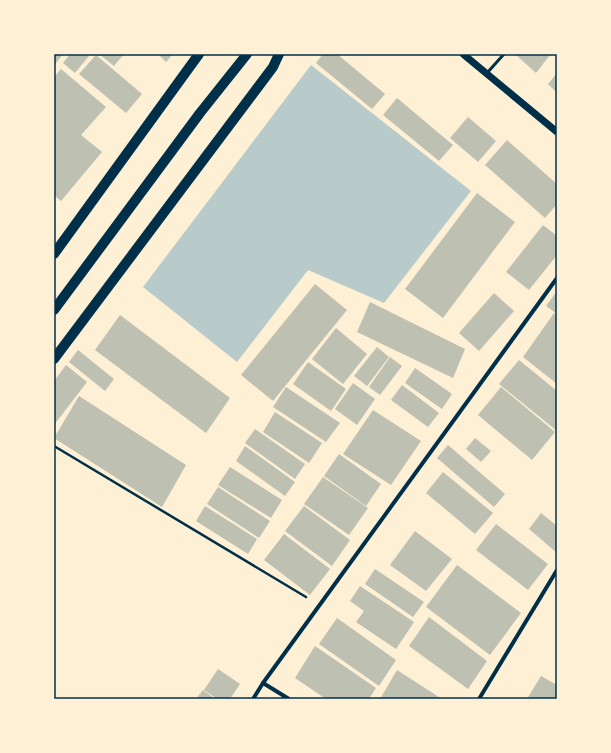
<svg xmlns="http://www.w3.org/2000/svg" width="611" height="753" viewBox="0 0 611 753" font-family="'Exo 2',sans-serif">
<rect width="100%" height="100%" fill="#fdf0d5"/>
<path fill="#b9caca" d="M311,65L471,191L384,303L308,270L237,362L143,287Z"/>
<g fill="#bec0b2">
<path d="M54,54H63L54,66Z"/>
<path d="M70,54H87L89,56L75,73L63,63Z"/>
<path d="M99,54H124L114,66Z"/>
<path d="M158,54H173L166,62Z"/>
<path d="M323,54H337L385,94L372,109L316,63Z"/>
<path d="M515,54H548L550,55L536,73Z"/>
<path d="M96,55L142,94L126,113L79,74Z"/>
<path d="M61,69L106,107L81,135L102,152L61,201L54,195V77Z"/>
<path d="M557,73V93L548,84Z"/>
<path d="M397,98L453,145L439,161L383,115Z"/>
<path d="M468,117L496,141L478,162L450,138Z"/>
<path d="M507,140L557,184V204L545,218L485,165Z"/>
<path d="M477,193L515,222L443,318L405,289Z"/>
<path d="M543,225L557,236V255L529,290L506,272Z"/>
<path d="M315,284L347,310L273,401L241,375Z"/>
<path d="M557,291V314L546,306Z"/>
<path d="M494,293L514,311L479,351L459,333Z"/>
<path d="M370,302L465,349L453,378L357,332Z"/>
<path d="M554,313L557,315V384L523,357Z"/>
<path d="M120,315L230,398L206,433L95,350Z"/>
<path d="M336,328L367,354L343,384L312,359Z"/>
<path d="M377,347L389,357L367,386L354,376Z"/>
<path d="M78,350L114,379L105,391L69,362Z"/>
<path d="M390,357L402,366L380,395L369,387Z"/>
<path d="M519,360L557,391V431L499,384Z"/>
<path d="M308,362L346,389L331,411L293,384Z"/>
<path d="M66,365L87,382L54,425V381Z"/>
<path d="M415,368L452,394L442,409L405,383Z"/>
<path d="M353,383L375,399L357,425L335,409Z"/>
<path d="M402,385L439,413L428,427L391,400Z"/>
<path d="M286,387L340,423L326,442L273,407Z"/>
<path d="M501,387L555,432L532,460L478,415Z"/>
<path d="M79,396L186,465L162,507L54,438Z"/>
<path d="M373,410L421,441L391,485L343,454Z"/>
<path d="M275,412L322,443L309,463L263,432Z"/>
<path d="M255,429L305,464L295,479L245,443Z"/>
<path d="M475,438L491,451L481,462L466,449Z"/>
<path d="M448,445L505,494L494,507L437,458Z"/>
<path d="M245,446L295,482L285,496L236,461Z"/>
<path d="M339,454L381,484L366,506L324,476Z"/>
<path d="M230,467L282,500L271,518L218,485Z"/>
<path d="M443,472L493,513L475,534L426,493Z"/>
<path d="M323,477L368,508L349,535L304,504Z"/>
<path d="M218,487L270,521L259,538L207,504Z"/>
<path d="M205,506L257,539L248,554L196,521Z"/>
<path d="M304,506L350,540L332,566L285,531Z"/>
<path d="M541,513L557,526V553L529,529Z"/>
<path d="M496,524L548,564L528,590L476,550Z"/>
<path d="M415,531L452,559L426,591L390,565Z"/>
<path d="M284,534L330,569L310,595L264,560Z"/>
<path d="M457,565L521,613L490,655L426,607Z"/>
<path d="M375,569L424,602L413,617L365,584Z"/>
<path d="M360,586L414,622L396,649L356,622L364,611L350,601Z"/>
<path d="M429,617L487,661L468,689L409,646Z"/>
<path d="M337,618L396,660L379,686L319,644Z"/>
<path d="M315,646L376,688L369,699H326L295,678Z"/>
<path d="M218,669L240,684L230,699H217L204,690Z"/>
<path d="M397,670L442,699H380Z"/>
<path d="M541,676L557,685V699H527Z"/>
<path d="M203,690L215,699H196Z"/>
</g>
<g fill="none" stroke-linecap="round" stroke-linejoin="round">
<path stroke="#003049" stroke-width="2.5" d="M54,446L306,597"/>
<path stroke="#003049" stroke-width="3" d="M487,73L504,54"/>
<g stroke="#003049" stroke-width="4">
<path d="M263,683L289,699"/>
<path d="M253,699L263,683L557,278"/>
<path d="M479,699L557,570"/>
</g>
<path stroke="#003049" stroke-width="7" d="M463,54L557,132"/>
<g stroke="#003049" stroke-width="10">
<path d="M54,254L199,54"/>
<path d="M54,310L200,113L247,54"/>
<path d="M54,359L273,67L279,54"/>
</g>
</g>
<rect width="611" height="753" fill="none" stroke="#fdf0d5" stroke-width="110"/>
<rect x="55" y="55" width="501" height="643" fill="none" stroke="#003049" stroke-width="1.5"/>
</svg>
